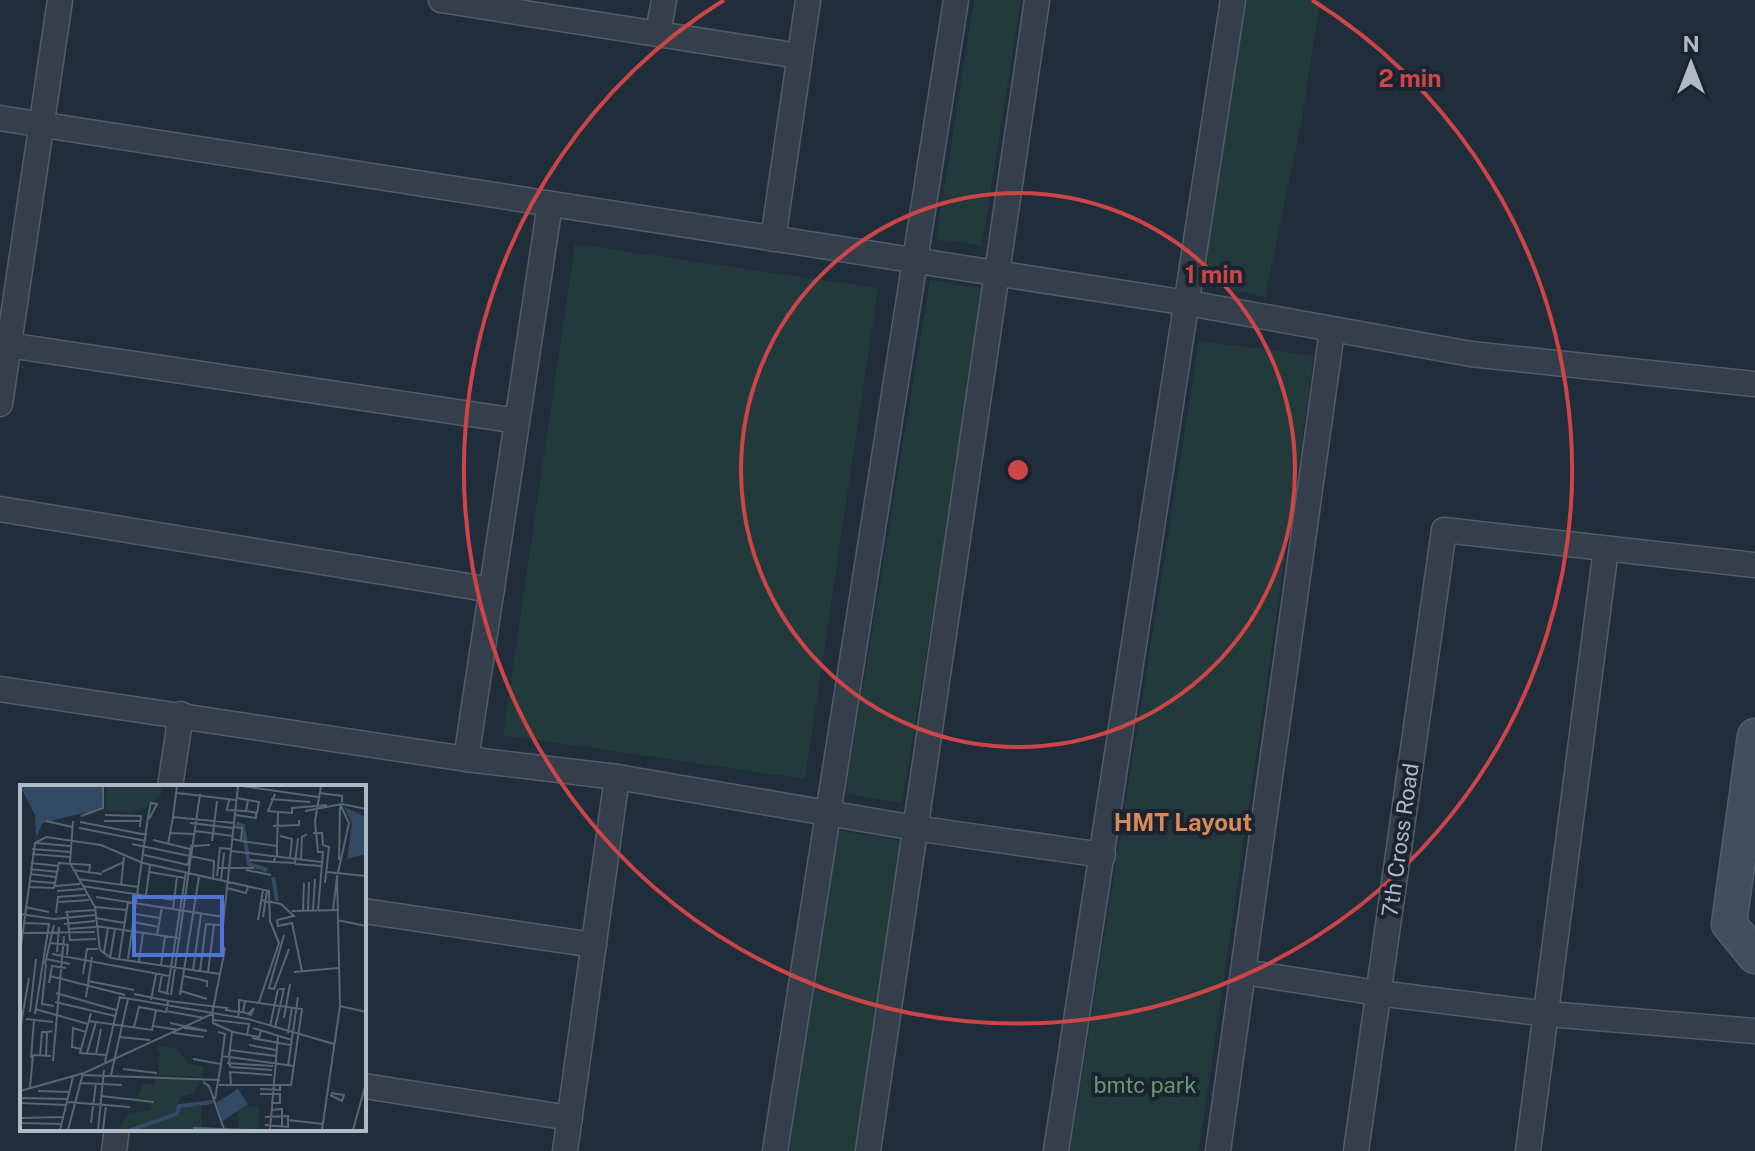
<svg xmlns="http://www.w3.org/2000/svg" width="1755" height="1151" viewBox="0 0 1755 1151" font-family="'Public Sans',sans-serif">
<rect width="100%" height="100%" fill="#202d3b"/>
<g fill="#223a3c">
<path d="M974,0H1021L982,246L936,239Z"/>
<path d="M1240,0H1320L1302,119L1265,297L1198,283Z"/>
<path d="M575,244L878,288L805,779L503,735Z"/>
<path d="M930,280L986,289L902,803L845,794Z"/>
<path d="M1199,341L1314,356L1199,1151H1070Z"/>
<path d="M837,830L907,842L859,1151H786Z"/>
</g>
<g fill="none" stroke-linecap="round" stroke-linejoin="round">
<defs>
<g id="minor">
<path d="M441,0L799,56"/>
<path d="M658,33L664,0"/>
<path d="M0,118L1188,303L1471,354L1755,384"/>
<path d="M773,239L808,0"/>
<path d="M8,345L517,421"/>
<path d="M0,404L60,0"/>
<path d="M0,509L492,590"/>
<path d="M0,689L466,759L617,777L915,828L1103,855"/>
<path d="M466,759L550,204"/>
<path d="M170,787L181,714"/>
<path d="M364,911L594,945"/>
<path d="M1244,972L1378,993L1548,1014L1755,1031"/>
<path d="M364,1086L570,1118"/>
<path d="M114,1151L117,1129"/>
<path d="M565,1151L617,777"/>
<path d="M775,1151L956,0"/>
<path d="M868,1151L1037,0"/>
<path d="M1056,1151L1233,0"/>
<path d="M1218,1151L1332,331"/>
<path d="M1356,1151L1444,530L1755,565"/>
<path d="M1528,1151L1606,549"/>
</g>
<path id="secondary" d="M1755,736L1729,924L1755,956"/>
</defs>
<use href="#minor" stroke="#525d69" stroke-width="27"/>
<use href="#secondary" stroke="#525d69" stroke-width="37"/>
<use href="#minor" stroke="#343f4b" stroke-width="24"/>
<use href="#secondary" stroke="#424e5e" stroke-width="34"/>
</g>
<g fill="none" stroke="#ce4548" stroke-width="4">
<circle cx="1018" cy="470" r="277"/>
<path d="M1312 0A554 554 0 1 1 724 0"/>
</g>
<g text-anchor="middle" stroke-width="8" stroke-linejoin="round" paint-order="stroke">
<g font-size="22" fill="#afbac7" stroke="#1a2430">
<text transform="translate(1400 840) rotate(-82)" y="8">7th Cross Road</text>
</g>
<g font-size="22" fill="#659a6e" stroke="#1a2430">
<text x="1145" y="1093">bmtc park</text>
</g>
<g font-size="24" font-weight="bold" fill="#da8958" stroke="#1a2430">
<text x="1183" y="831">HMT Layout</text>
</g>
</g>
<g transform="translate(20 785)">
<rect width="346" height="346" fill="#202d3b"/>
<path d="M87,1H142L141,10L123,26L110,28L86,25ZM135,260L156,263L168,278L184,282L182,292L138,290L140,267ZM136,292L181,295L174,308L160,312L156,328L98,345L109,328L131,325L132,315L117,312L123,299L134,300ZM168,320L181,321L182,345H113L159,330L160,322ZM224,322H239V345H219L217,327Z" fill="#223a3c"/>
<path d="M0,1H82L84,23L23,38L16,52L15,30ZM324,22L346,32V69L327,74L332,38ZM218,304L228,319L203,336L196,318Z" fill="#334a64"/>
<path fill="none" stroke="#334a64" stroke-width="4" d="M216,38L223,41L229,79L247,85M253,92L257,116M110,345L157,329L159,321L193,317"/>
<path fill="none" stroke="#596573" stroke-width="2" d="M222,1L298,12M157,8L216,15M299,8L322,11V17M255,9L248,26L272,28V23L307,20M217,13L239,17L237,28L226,26L228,15M209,14L207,25L226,26M251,14L290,17M285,26L322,19L346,24M85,30L121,31L120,42M215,30L236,33V28M61,31L83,23V1M153,32L157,1M26,36L52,42M53,36L50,78L75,122L80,165L91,173L200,189M84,36H121M60,37L127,50M170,38L213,43M253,41L279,40V35M59,43L126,56M175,46L213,51M149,48L175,49M293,48H302L303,60L309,62L305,98M260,51L272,54L270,72M213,54L221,56L222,43L214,42M133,55L170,64M192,56L197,16M221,56L257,61V71M16,58L50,61M112,59L194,76L193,94M148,59L153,32L215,38M257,61L258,28M12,64L50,67M211,66L301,77M12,69L50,72M124,70L168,80L171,61L190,60M255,71L254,77L275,78L278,53M281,74L282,52L287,49M230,75L254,77M319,75L320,22M11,78L39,81M275,79L301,81M198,83H234M10,84L38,87M53,85L82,89M226,85L251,90M82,87L104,77M129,87L165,93M307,87L346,91M10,89L36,92M197,91L200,63L211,64M58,94L119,102M201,95L204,68M9,96L35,98M101,100L104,72M34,101L60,99M62,101L154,115M8,102L34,103L39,78L70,80L69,88M207,103L226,108L228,102M37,106L63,104M126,110L130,80M76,112L204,132M241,115L261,119L274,131L257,135M39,117L69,115M5,122L29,127M75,122L107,125M153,124L157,92M283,125L284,98M288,125L289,97M293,125L295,94M298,125L303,67H298L295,36L301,1M313,125L317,92M272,126L319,125M45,127L75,125M47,127L50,155L76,154M36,128L38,112L66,110M0,129L34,134L75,130M115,129L140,133M243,132L247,106M75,133L105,138M238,135L243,105M257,135L258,141L272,138L282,186M317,135L346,141M113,137L139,142M5,138L29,139L15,229M44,139L75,136M76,141L158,153M48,144L76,142M0,148L75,147M137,150L142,122M264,150L249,203L254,204L269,164M31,158L48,160L47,170M37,167L39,142M84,167L88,143M0,168L15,58L26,52L81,60L123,78L249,106L250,136L259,158L239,217M32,169L149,191M90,173L95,144M99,173L108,117M26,174L50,179M108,174L128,32L131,18L137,19L129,34M119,176L123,148M25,179L34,140M26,179L22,219L34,221M141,180L145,151M173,185L181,129M180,186L186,139L203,140M188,187L194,140M274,187L318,183M63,189L67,164H78M142,190L139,206L149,209M30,191L105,210M163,191L187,196V202M68,196L114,205M29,198L32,181L46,183M161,206L187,214M36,208L96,225M147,208L166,87M114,209L149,216L207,223L206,225L212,226L219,227H223L225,216L219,215V227L218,232M151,210L180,9M160,210L179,92M66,212L72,172M99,212L228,234L314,259M131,215L136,189M35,217L95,231M320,221L346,227M15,224L68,239M146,226L184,233M10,227L16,174M223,227L231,230L234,223L228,229M71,228L60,268L87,270M193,228V238L213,247L239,252L241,246M264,233L270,199M6,234L33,237M194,235L229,239L227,250M69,236L132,245L136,226M150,238L187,246L164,243M133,241L159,245M250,241L258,204M114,242L119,222L146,227L148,217M233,243L272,255M255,243L264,204H259M0,245L9,193M198,247L205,249L201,279M153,248L184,252M268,248L272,222M99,252L130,255M232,253L270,260M229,260L256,265M61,264L52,262L53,243L66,247M210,265L256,271M67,268L76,237M76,269L81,244M20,271L22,247H27M201,271L209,272L212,247M26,272L27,247L32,246M11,273L14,235M173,274L201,279L195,314M33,276L44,151M85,277L100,211M207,278L253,281M268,281L278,212M210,282L209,272L274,281M210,282L252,285M103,284L137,288M62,290L200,295M91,290L108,214M183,297L189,301L204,344M61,298L102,300M199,300H271L282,224L225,216M211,300L210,287L252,290M10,302L13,270L31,271M240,304L260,305V300M0,306L64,288L192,229L205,164L201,158L218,1M18,306L50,307M240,309H260V318H251M310,310L322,316L324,310L311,308M81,311L134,317M0,313L48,314M47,317L110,322M0,318L46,320M251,325L262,324V341M245,332L268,331V342L245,340M2,333L43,332M268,335L303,339M0,338L41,339M71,338L76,298M173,343L229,345M40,345L53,292M48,345L63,288M78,345L84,285M83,345L86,320M250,345L258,251M302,345L320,221L317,92L329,38L320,19M333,345L346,298"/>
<path fill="#5074d2" fill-opacity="0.15" stroke="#5074d2" stroke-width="4" d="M114,112H202V170H114Z"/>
<rect width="346" height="346" fill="none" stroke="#afbac7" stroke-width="4"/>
</g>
<circle cx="1018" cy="470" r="12" fill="#ce4548" stroke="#1a2430" stroke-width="4"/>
<g font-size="24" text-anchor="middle" font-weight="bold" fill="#ce4548" stroke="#1a2430" stroke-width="8" stroke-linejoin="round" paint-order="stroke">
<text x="1410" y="87">2 min</text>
<text x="1214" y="283">1 min</text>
</g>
<g transform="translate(1691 64)" stroke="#1a2430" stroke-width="6" paint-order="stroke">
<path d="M0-6L14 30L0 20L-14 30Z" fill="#afbac7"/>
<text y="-12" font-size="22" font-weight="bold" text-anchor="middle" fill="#afbac7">N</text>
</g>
</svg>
